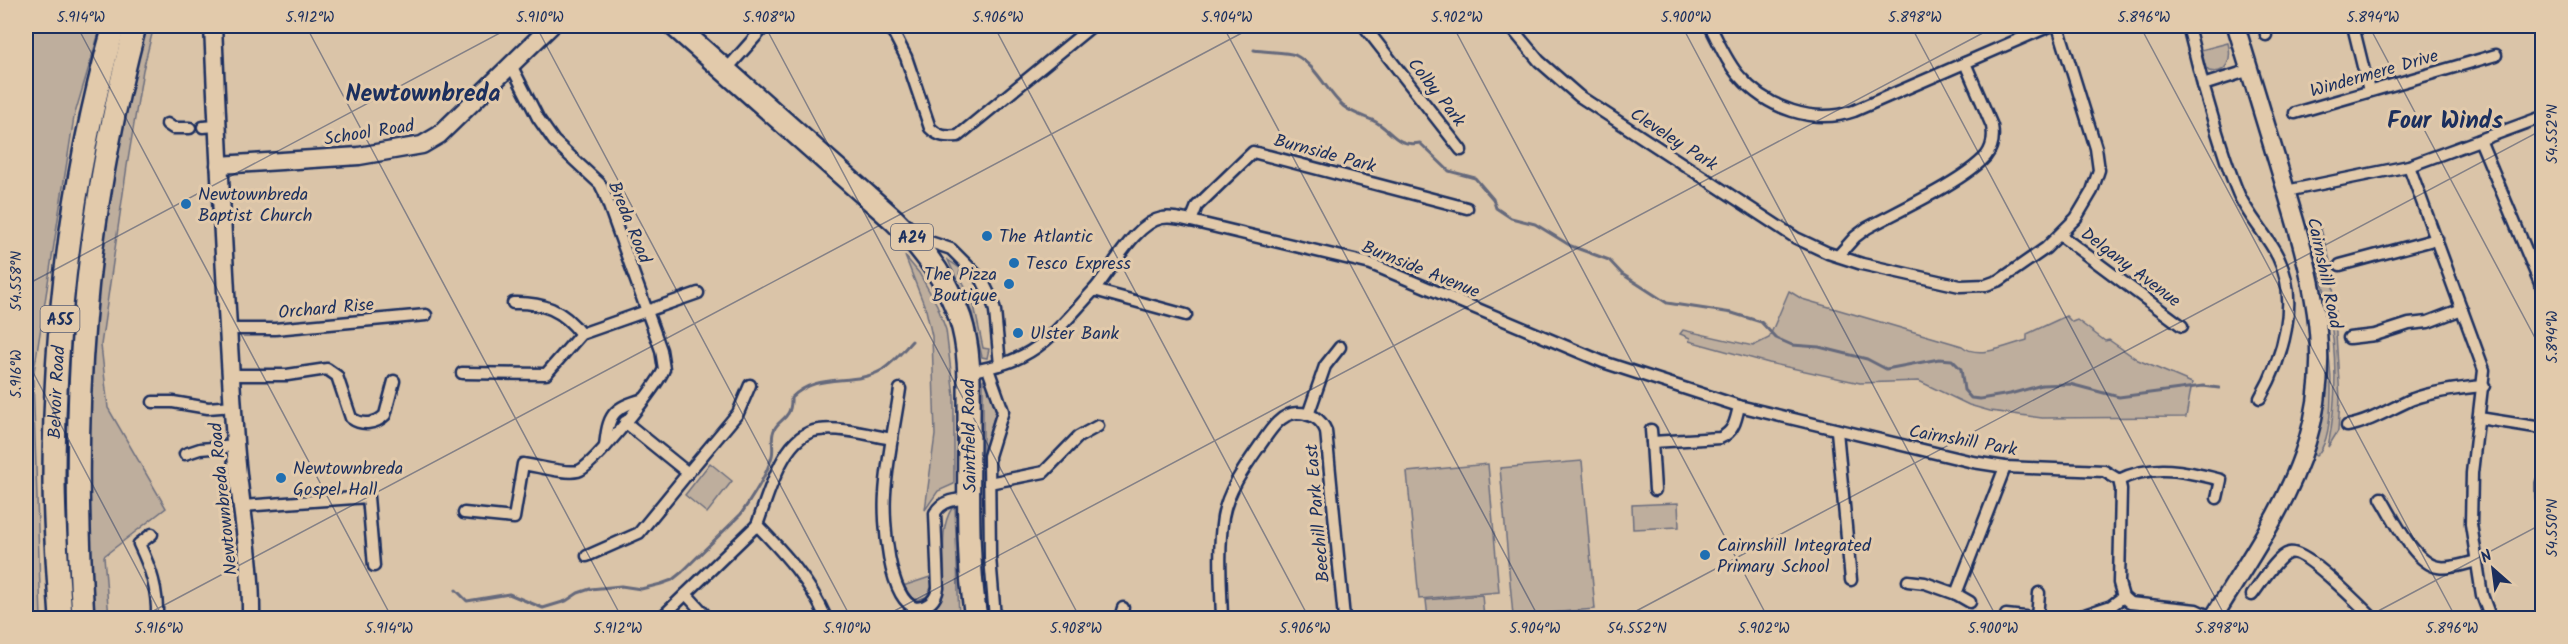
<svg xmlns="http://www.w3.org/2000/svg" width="2568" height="644" viewBox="0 0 2568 644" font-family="Kalam,sans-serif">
<rect width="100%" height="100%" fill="#dac4a8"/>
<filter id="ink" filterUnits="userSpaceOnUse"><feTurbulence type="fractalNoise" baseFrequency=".0167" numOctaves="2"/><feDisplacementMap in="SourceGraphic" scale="12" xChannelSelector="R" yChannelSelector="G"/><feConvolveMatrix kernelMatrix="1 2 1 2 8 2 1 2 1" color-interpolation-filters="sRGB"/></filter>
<g filter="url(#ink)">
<g fill="#beae9d" stroke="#6c6e7e" stroke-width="1.5">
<path d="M26,26H101L74,117L33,378L41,618H26Z"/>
<path d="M121,26H127L103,113L90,185L77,307L76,618H67L61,417L81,200Z"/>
<path d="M143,26H154L143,70L127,166L101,345L108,408L166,508L104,556L109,618H94L88,553V373L103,210Z"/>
<path d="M2228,43C2232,57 2228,76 2209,71L2206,68L2201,50Z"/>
<path d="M2321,229L2332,268L2340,399L2338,431L2328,447C2337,401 2337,351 2328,305C2323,281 2313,256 2312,232Z"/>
<path d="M905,256L919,273L937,305L946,330L954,396V484L938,491L925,510L935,435L932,336L926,310Z"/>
<path d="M948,260L961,269L959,274L974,305L983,348L989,349L987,358L982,357L972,313Z"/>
<path d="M1789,291L1802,299L1962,346C1978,360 2008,345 2027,340V334L2066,316L2072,322L2077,320L2105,341L2109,340L2138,360L2192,383L2186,417L2042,418L1990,411L1969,405L1919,381L1860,383L1769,363L1689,341L1690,338L1680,334L1683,330L1753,346L1769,338Z"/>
<path d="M2328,350C2332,373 2335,440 2316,456L2313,454L2324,412Z"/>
<path d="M985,379L996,411L983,454V380Z"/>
<path d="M1582,461L1595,609L1513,616L1500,468Z"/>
<path d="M710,463L732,481L707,513L685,495Z"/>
<path d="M1488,464L1499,592L1419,599L1407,472Z"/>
<path d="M1678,503L1679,527L1633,529L1632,505Z"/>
<path d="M952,508H955L959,618H940L936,607C939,602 943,595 944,589C947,562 937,532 952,508Z"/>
<path d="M930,577L932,586L926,597L917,600L906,594L903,586Z"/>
<path d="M1482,595L1484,618H1428L1426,600Z"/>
</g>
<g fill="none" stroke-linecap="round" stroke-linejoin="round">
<g stroke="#65697b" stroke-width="3">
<path d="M1254,50C1265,52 1288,52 1295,55C1317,66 1326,91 1343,106C1352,113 1362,116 1372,120C1391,128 1395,148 1420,143L1449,171L1475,178L1493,199L1496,208L1511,218L1535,224L1571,246L1609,260L1622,274L1667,303L1732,313L1761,322L1776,338L1792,345L1819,347L1867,359L1886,369L1939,359L1952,360L1961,369L1964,390L1971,398L1980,399L2010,394L2042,385L2070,384L2119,397L2203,386L2219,388"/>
<path d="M456,590L467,601L509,594L543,608L566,601L578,593L590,589L621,586L641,589L661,584L672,580L682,572L741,514C753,496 766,477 772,456C774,449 771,441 773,433C776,418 792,422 791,398C818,371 852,387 882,370C893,363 903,351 912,341"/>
</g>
<defs>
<g id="street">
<path d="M890,26L906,57L930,128C939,137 946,137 958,136L1092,26"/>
<path d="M1364,26L1461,150"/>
<path d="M1510,26L1539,61L1579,96L1796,238L1828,253L1862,264L1960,286L1986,285L2000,280L2046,248L2076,218L2092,191L2099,170L2096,148L2058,26"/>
<path d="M1710,26C1719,43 1727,63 1740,77C1767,108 1814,125 1854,111L2050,26"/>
<path d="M2188,26L2203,85"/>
<path d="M2265,26L2266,35"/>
<path d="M2353,26L2369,91"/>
<path d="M726,70L765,26"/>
<path d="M2250,70L2203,85C2214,122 2224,160 2239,195C2249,217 2267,235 2278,257C2300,301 2283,358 2260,398"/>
<path d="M2295,113L2496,55"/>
<path d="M167,124L173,128H190"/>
<path d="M203,127L217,126"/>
<path d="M2480,140L2542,288"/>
<path d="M2409,166L2484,370L2472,473L2471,524L2482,595L2489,614"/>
<path d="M2286,191L2409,166L2542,117"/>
<path d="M1191,221L1371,264L1603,362L1739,406L1973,462L2005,467L2104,471L2119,480L2121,489L2119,583L2123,597L2130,603L2196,610L2213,618"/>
<path d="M2060,235L2182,326"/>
<path d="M918,238L951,249L982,280L992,300L995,311L1000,365"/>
<path d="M1838,256L1855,237L1867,228C1898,211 1964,181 1986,156C1993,147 1994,137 1992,126L1965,63"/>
<path d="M2340,265L2437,239"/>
<path d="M1094,290C1112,269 1135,223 1162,218C1171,216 1182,219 1191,221L1197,206L1253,152L1467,208"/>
<path d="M513,303C543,302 563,310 581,334"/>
<path d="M228,329H275L426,315"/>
<path d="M2349,338L2375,335L2409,324L2428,322L2462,309"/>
<path d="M988,369L1003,411L989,456L990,557L995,618"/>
<path d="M968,372C987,368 1005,365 1022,356C1051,342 1072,313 1094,290L1186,315"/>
<path d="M462,373L546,374L581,334L698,293"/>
<path d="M231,375H287L327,369L337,376L351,418C362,426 376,424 385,415L394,381"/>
<path d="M900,389C895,424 887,459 885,494C883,519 888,600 916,608L918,618"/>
<path d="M153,402H173L208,408L233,406"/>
<path d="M1308,415L1325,366L1340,347"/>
<path d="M2479,418L2542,428"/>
<path d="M2347,426C2370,422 2392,408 2413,399C2435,391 2461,388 2484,386"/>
<path d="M1651,430L1652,442"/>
<path d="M1837,431L1851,580"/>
<path d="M605,447C608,415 612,408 644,399"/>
<path d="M185,454L200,449L236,446"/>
<path d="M688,473L738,413L750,385"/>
<path d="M2119,480C2153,463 2187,471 2221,480L2217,498"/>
<path d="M2542,482V499"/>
<path d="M989,483L1044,472L1078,437L1098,426"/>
<path d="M1655,490L1652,442L1720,438C1734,432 1736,420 1739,406"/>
<path d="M2381,498C2393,517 2414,563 2438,567C2450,569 2465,564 2476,561"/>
<path d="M243,506L368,497L374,566"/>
<path d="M464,513L514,518L523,464C537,466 565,474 578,471C593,467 658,385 664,369L661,350L604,192L600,184L554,141L538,118L511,65"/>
<path d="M152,534L139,544C151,569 158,590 157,618"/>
<path d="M587,556L639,533L688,473L625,422"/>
<path d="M1908,581L1925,583L1956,594L2005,467"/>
<path d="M686,594L708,618"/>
<path d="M1956,594L1970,602"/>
<path d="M2252,595C2260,585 2277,556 2289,553C2305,548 2360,606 2373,618"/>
<path d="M916,608C929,607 936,600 938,588L935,513C942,500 956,499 970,499"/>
<path d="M2006,615L2034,618"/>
<path d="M661,618L757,525"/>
<path d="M826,618C810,581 785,554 757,525C768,496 783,433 819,430C843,427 869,435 892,439"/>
<path d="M1120,618L1123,608"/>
<path d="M1222,618C1221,586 1218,550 1223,517C1228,489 1247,464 1263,441C1271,429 1282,413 1297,413C1311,413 1321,419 1326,431L1344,618"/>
<path d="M2037,618L2039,593"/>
<path d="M2075,618L2111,606L2123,597"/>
</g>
<g id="secondary">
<path d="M213,26C219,165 226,303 235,442C239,501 252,559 251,618"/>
<path d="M219,165L359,156L422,145L439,135L551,26"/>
<path d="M2213,618C2247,562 2288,505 2307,442C2336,348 2308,264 2281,174C2266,125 2251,75 2236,26"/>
</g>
<g id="highway">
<path d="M675,26L894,220C923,248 947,279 960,318C971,351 969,387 969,422C969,487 966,554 976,618"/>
<path id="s1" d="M61,618C58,572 54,525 54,478C54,324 72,174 114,26"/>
<path d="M83,618C70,412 82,227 135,26"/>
</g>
</defs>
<use href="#street" stroke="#1b2f5e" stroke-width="15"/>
<use href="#secondary" stroke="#1b2f5e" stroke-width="21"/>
<use href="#highway" stroke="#1b2f5e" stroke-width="26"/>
<use href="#street" stroke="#e2caab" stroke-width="10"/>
<use href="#secondary" stroke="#e2caab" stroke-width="16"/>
<use href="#highway" stroke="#e2caab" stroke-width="21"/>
</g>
</g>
<path fill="none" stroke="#1b2f5e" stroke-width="1.5" stroke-opacity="0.45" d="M77,26L392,618M306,26L622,618M536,26L851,618M765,26L1080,618M994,26L1309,618M1223,26L1539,618M1453,26L1768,618M1682,26L1997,618M1911,26L2226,618M2140,26L2456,618M2369,26L2542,351M26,285L513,26M26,359L163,618M140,618L1255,26M881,618L1996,26M1623,618L2542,130M2365,618L2542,524"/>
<g fill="#1f6fb2" stroke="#e2caab" stroke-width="2">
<circle cx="186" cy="204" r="6"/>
<circle cx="987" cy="236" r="6"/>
<circle cx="1014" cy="263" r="6"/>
<circle cx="1009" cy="284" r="6"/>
<circle cx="1018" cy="333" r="6"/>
<circle cx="281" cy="478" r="6"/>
<circle cx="1705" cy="555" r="6"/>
</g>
<g text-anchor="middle" stroke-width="6" stroke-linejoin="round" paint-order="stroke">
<g fill="#e2caab" stroke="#575e75" stroke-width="1.5">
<rect x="891" y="224" width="42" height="26" rx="4.5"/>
<rect x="40.5" y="306" width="39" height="26" rx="4.5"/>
</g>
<g font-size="16" font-weight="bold" fill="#1b2f5e">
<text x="912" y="243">A24</text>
<text x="60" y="325">A55</text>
</g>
<g font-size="18" fill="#1b2f5e" stroke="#e2caab">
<text transform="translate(2374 73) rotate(-16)" y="6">Windermere Drive</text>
<text transform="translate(1437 92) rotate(52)" y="6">Colby Park</text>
<text transform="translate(369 132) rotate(-9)" y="6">School Road</text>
<text transform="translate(1674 139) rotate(33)" y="6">Cleveley Park</text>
<text transform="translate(1325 153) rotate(15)" y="6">Burnside Park</text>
<text transform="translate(630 222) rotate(68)" y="6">Breda Road</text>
<text transform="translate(2131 267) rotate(37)" y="6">Delgany Avenue</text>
<text transform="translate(1421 269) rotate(22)" y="6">Burnside Avenue</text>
<text transform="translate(2325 273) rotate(78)" y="6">Cairnshill Road</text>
<text transform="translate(326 308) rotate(-5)" y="6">Orchard Rise</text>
<text dy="6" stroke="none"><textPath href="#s1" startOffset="226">Belvoir Road</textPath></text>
<text transform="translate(969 436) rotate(-91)" y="6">Saintfield Road</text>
<text transform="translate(1963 440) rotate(10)" y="6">Cairnshill Park</text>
<text transform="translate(223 499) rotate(-96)" y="6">Newtownbreda Road</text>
<text transform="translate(1317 513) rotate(-95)" y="6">Beechill Park East</text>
</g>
<g font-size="18" fill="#1b2f5e" stroke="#e2caab" text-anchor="start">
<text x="198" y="200">Newtownbreda<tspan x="198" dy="21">Baptist Church</tspan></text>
<text x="999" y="242">The Atlantic</text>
<text x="1026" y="269">Tesco Express</text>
<text x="997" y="280" text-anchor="end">The Pizza<tspan x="997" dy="21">Boutique</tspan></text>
<text x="1030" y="339">Ulster Bank</text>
<text x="293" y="474">Newtownbreda<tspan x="293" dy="21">Gospel Hall</tspan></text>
<text x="1717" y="551">Cairnshill Integrated<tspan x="1717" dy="21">Primary School</tspan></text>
</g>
<g font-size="24" font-weight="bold" fill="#1b2f5e" stroke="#e2caab">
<text x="423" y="101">Newtownbreda</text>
<text x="2445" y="128">Four Winds</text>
</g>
</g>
<rect width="2568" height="644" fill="none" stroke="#e2caab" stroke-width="66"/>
<g transform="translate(2493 569) rotate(332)" stroke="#e2caab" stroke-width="4.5" paint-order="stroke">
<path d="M0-4.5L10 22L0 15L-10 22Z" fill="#1b2f5e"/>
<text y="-9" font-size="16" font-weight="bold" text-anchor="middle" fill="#1b2f5e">N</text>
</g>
<rect x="33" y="33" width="2502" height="578" fill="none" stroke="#1b2f5e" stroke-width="2"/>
<g font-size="15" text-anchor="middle" fill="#1b2f5e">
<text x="81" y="22">5.914°W</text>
<text x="310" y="22">5.912°W</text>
<text x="540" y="22">5.910°W</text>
<text x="769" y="22">5.908°W</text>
<text x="998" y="22">5.906°W</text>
<text x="1227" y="22">5.904°W</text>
<text x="1457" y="22">5.902°W</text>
<text x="1686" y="22">5.900°W</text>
<text x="1915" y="22">5.898°W</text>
<text x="2144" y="22">5.896°W</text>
<text x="2373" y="22">5.894°W</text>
<text transform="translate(2552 134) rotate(-90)" y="5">54.552°N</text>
<text transform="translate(16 281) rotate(-90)" y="5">54.558°N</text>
<text transform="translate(2552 337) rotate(-90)" y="5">5.894°W</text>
<text transform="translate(16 374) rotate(-90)" y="5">5.916°W</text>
<text transform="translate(2552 528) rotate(-90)" y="5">54.550°N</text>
<text x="159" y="633">5.916°W</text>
<text x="389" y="633">5.914°W</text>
<text x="618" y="633">5.912°W</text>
<text x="847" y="633">5.910°W</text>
<text x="1076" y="633">5.908°W</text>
<text x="1305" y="633">5.906°W</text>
<text x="1535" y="633">5.904°W</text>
<text x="1637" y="633">54.552°N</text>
<text x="1764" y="633">5.902°W</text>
<text x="1993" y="633">5.900°W</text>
<text x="2222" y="633">5.898°W</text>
<text x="2452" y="633">5.896°W</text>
</g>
</svg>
